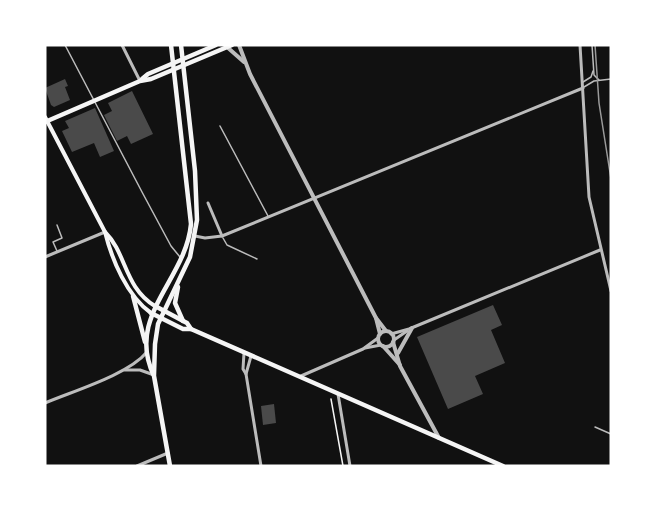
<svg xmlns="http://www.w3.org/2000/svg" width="656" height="511" viewBox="0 0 656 511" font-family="Signika,sans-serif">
<rect width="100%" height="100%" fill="#111"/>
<g fill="#4a4a4a">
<path d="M65,79L68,86L65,87L70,100L54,107L51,105L45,88Z"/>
<path d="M132,91L153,134L131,144L127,136L117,141L104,115L112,111L108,103Z"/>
<path d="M95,108L114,151L100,157L94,143L72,152L62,131L69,128L65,121Z"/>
<path d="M493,305L502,325L491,330L505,363L475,376L483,394L448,409L417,337Z"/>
<path d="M274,404L276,423L263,425L261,406Z"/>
</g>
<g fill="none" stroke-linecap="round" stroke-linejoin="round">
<path stroke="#f5f5f5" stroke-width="1.5" d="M331,399L343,466"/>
<g stroke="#bcbcbc" stroke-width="1.5">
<path d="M65,45L142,192L171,246L180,257"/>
<path d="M592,45L594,75L599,80"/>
<path d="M583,82L591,77L593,71"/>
<path d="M584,87L594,81L611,79"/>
<path d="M220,126L268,216"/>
<path d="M223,238L227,245L257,259"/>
<path d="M57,251L53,242L62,238L57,225"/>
<path d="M595,427L611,434"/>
</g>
<g stroke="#bcbcbc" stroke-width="3">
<path d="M122,45L140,81"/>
<path d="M580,45L589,197L611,291"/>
<path d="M208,203L222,236"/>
<path d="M195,236L205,238L222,236L583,88"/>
<path d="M45,257L105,232"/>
<path d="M391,334L409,329L600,250"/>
<path d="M394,340L407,331"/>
<path d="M365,348L381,345"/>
<path d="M244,353L243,369L246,374L261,466"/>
<path d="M125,370H140L154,375"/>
<path d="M246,374L251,356"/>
<path d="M301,376L363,349L378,338"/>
<path d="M338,394L350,466"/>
<path d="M45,403C73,391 128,375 147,352"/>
<path d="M137,466L168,453"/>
</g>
<g stroke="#bcbcbc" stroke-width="4">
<path d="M239,45L250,74L376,318L386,331"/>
<path d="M227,47L244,62"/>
<path d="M376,318L380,334"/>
<circle cx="386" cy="339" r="8"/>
<path d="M393,342L400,366L439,438"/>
<path d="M383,346L400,365"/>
<path d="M398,353L412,328"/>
</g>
<g stroke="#f5f5f5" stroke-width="4">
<path d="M45,117L105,232C112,260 127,296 151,313"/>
<path d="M105,232C127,254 124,287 155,306"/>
</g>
<g stroke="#f5f5f5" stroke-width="4.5">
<path d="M142,79L148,74L216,45"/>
<path d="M45,122L140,81L151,79L232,45"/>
<path d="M155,306L187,323L191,329"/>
<path d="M151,313L183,329H191L503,466"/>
</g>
<g stroke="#f5f5f5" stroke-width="4.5">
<path d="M178,287L175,303L183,321"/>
<path d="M133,296L145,342"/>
<path d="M154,375L155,344L158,324L190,257L197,220L195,171L181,45"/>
<path d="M170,466L154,376C125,316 186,280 191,224L171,45"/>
</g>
<path stroke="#9a9a9a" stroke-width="1.5" d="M595,45L599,103L611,179"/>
</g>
<rect width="656" height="511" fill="none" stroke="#ffffff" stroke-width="93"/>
</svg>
